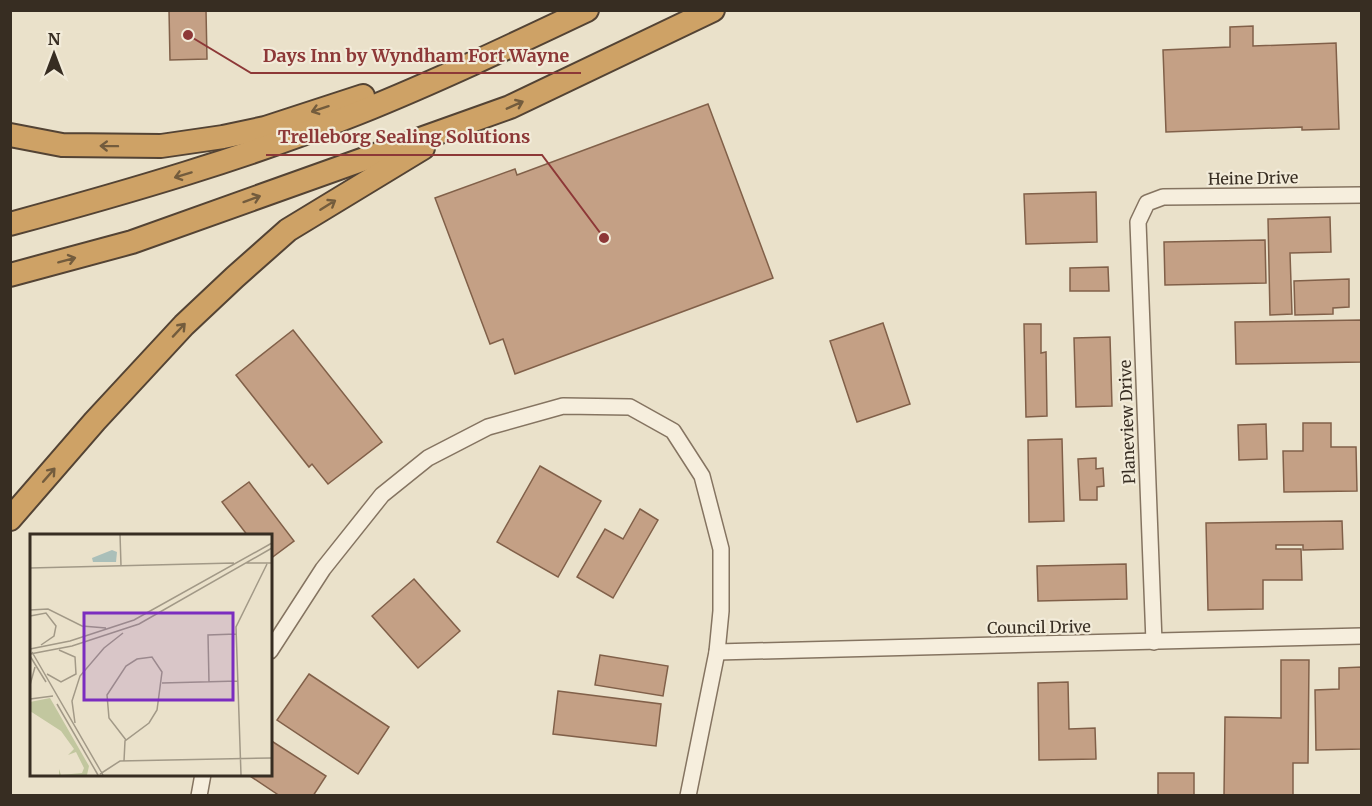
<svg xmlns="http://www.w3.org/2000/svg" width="1372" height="806" viewBox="0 0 1372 806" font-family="Merriweather,serif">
<rect width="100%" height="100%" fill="#eae1ca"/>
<g fill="#c4a085" stroke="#816049" stroke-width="1.5">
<path d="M169,10H206L207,59L170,60Z"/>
<path d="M1253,26V46L1336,43L1339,129L1302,130V127L1166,132L1163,50L1230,47V27Z"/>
<path d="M708,104L773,278L515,374L503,339L490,344L435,198L515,169L517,175Z"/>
<path d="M1096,192L1097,242L1026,244L1024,194Z"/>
<path d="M1330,217L1331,252L1290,253L1292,314L1270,315L1268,219Z"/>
<path d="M1265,240L1266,283L1165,285L1164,242Z"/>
<path d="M1108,267L1109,291H1070V268Z"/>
<path d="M1349,279V307L1333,308V314L1295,315L1294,281Z"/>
<path d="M1362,320V362L1236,364L1235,322Z"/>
<path d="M883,323L910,404L857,422L830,341Z"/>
<path d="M1024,324H1041V353L1046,352L1047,416L1026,417Z"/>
<path d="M293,330L382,442L328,484L312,464L309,467L236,375Z"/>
<path d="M1110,337L1112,406L1076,407L1074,338Z"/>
<path d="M1303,423H1331V447H1356L1357,491L1284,492L1283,451H1303Z"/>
<path d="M1266,424L1267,459L1239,460L1238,425Z"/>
<path d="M1062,439L1064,521L1029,522L1028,440Z"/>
<path d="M1096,458V469L1103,468L1104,486L1097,487V500H1080L1078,459Z"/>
<path d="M540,466L601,501L558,577L497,542Z"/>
<path d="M249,482L294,541L270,559V536H248L222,502Z"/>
<path d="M640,509L658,520L613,598L577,577L605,529L623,539Z"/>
<path d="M1342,521L1343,549L1303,550V545H1276V549H1301L1302,580H1263V609L1208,610L1206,523Z"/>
<path d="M1126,564L1127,599L1038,601L1037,566Z"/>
<path d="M414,579L460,631L418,668L372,616Z"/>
<path d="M600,655L668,666L663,696L595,685Z"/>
<path d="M1281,660H1309L1308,763H1293V796H1224L1225,717L1281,718Z"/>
<path d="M1362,667V749L1316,750L1315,690L1339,689V668Z"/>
<path d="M309,674L389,727L358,774L277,720Z"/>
<path d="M1068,682L1069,729L1095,728L1096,759L1039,760L1038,683Z"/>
<path d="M558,691L661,704L656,746L553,734Z"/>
<path d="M270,740L326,776L313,796H280L247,774H270Z"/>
<rect x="1158" y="773" width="36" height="23"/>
</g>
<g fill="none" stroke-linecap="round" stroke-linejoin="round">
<defs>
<g id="minor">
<path d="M1154,642L1138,222L1147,203L1163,197L1362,195"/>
<path d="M270,651L323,569L382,495L428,458L488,427L563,406L630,407L673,431L702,476L721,549V611L717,652L688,796"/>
<path d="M717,652L1362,636"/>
<path d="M199,796L203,774"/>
</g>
<g id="highway">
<path d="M10,135L62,145L161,146L223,137L265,128L363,96"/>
<path d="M10,224C128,192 245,158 358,113C435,82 511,46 587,10"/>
<path d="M10,275L132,242L510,107L713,10"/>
<path d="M10,519L95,421L184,325L235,277L288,230L423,148"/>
</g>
</defs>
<use href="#minor" stroke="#857461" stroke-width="18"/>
<use href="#highway" stroke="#534334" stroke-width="26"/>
<use href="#minor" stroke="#f6eedd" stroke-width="15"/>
<use href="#highway" stroke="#cea266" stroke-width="22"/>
</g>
<defs><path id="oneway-shaft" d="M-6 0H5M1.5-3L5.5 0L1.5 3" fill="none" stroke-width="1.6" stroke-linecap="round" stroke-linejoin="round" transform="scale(1.5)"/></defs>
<g stroke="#735c3d">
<use href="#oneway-shaft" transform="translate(515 105) rotate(-24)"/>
<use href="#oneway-shaft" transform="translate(320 109) rotate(162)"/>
<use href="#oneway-shaft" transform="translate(109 146) rotate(-179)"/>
<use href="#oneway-shaft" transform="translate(183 175) rotate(163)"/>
<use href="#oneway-shaft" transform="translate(252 199) rotate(-20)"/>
<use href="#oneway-shaft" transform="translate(328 205) rotate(-32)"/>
<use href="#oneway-shaft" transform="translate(67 260) rotate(-15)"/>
<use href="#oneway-shaft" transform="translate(179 330) rotate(-47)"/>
<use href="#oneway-shaft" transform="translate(49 475) rotate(-49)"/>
</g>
<g text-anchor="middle" stroke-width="4.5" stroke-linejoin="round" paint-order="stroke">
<g font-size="16" fill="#372d22" stroke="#f2ebd9">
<text transform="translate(1253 178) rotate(-1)" y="6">Heine Drive</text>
<text transform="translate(1127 422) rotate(-92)" y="6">Planeview Drive</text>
<text transform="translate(1039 627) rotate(-1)" y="6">Council Drive</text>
</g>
</g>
<g transform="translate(30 534)">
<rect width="242" height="242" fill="#eae1ca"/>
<path d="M20,164L59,232L57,241H29V235L31,241L52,239L54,234L46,218L38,221L44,215L31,197L0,177V168Z" fill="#c2c79f"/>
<path d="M82,16L87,18L86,28H63L62,24Z" fill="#aabfb9"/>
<path fill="none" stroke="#a29987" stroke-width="1.5" d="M90,0L91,32M216,29H242M0,34L204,29M0,76L18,75L52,92L76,94M0,82L16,79L26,92L24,102L11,111M0,115L40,107L104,86L242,9M2,118L73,241M0,120L42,112L109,90L242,14M0,122L16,148M17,140L31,148L46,140L45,123L29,116M179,148L178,101L206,100M132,149L208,147M0,151L5,133M0,165L23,162M27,170L68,241M45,189L42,167L50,142L74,114L93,99M94,227L95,207L119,189L127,176L132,138L122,123L107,125L96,132L77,161L79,184L96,206M70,240L90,227L242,224M211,241L206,93L237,30"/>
<path fill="#7b2cbf" fill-opacity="0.15" stroke="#7b2cbf" stroke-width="3" d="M54,79H203V166H54Z"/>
<rect width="242" height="242" fill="none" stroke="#372d22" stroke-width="3"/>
</g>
<path fill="none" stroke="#8d3837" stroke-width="2" d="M188 35L251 73H581M604 238L542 155H266"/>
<g fill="#8d3837" stroke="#f2ebd9" stroke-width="2">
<circle cx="188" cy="35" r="6"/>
<circle cx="604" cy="238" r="6"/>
</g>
<g font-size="18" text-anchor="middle" font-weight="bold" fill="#8d3837" stroke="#f2ebd9" stroke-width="4.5" stroke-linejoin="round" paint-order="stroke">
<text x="416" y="62">Days Inn by Wyndham Fort Wayne</text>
<text x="404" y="143">Trelleborg Sealing Solutions</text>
</g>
<rect width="1372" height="806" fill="none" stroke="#372d22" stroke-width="24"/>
<g transform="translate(54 54)" stroke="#f2ebd9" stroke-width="4.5" paint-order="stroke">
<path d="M0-4.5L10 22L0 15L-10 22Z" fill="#372d22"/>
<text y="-9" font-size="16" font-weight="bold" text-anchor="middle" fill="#372d22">N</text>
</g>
</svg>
